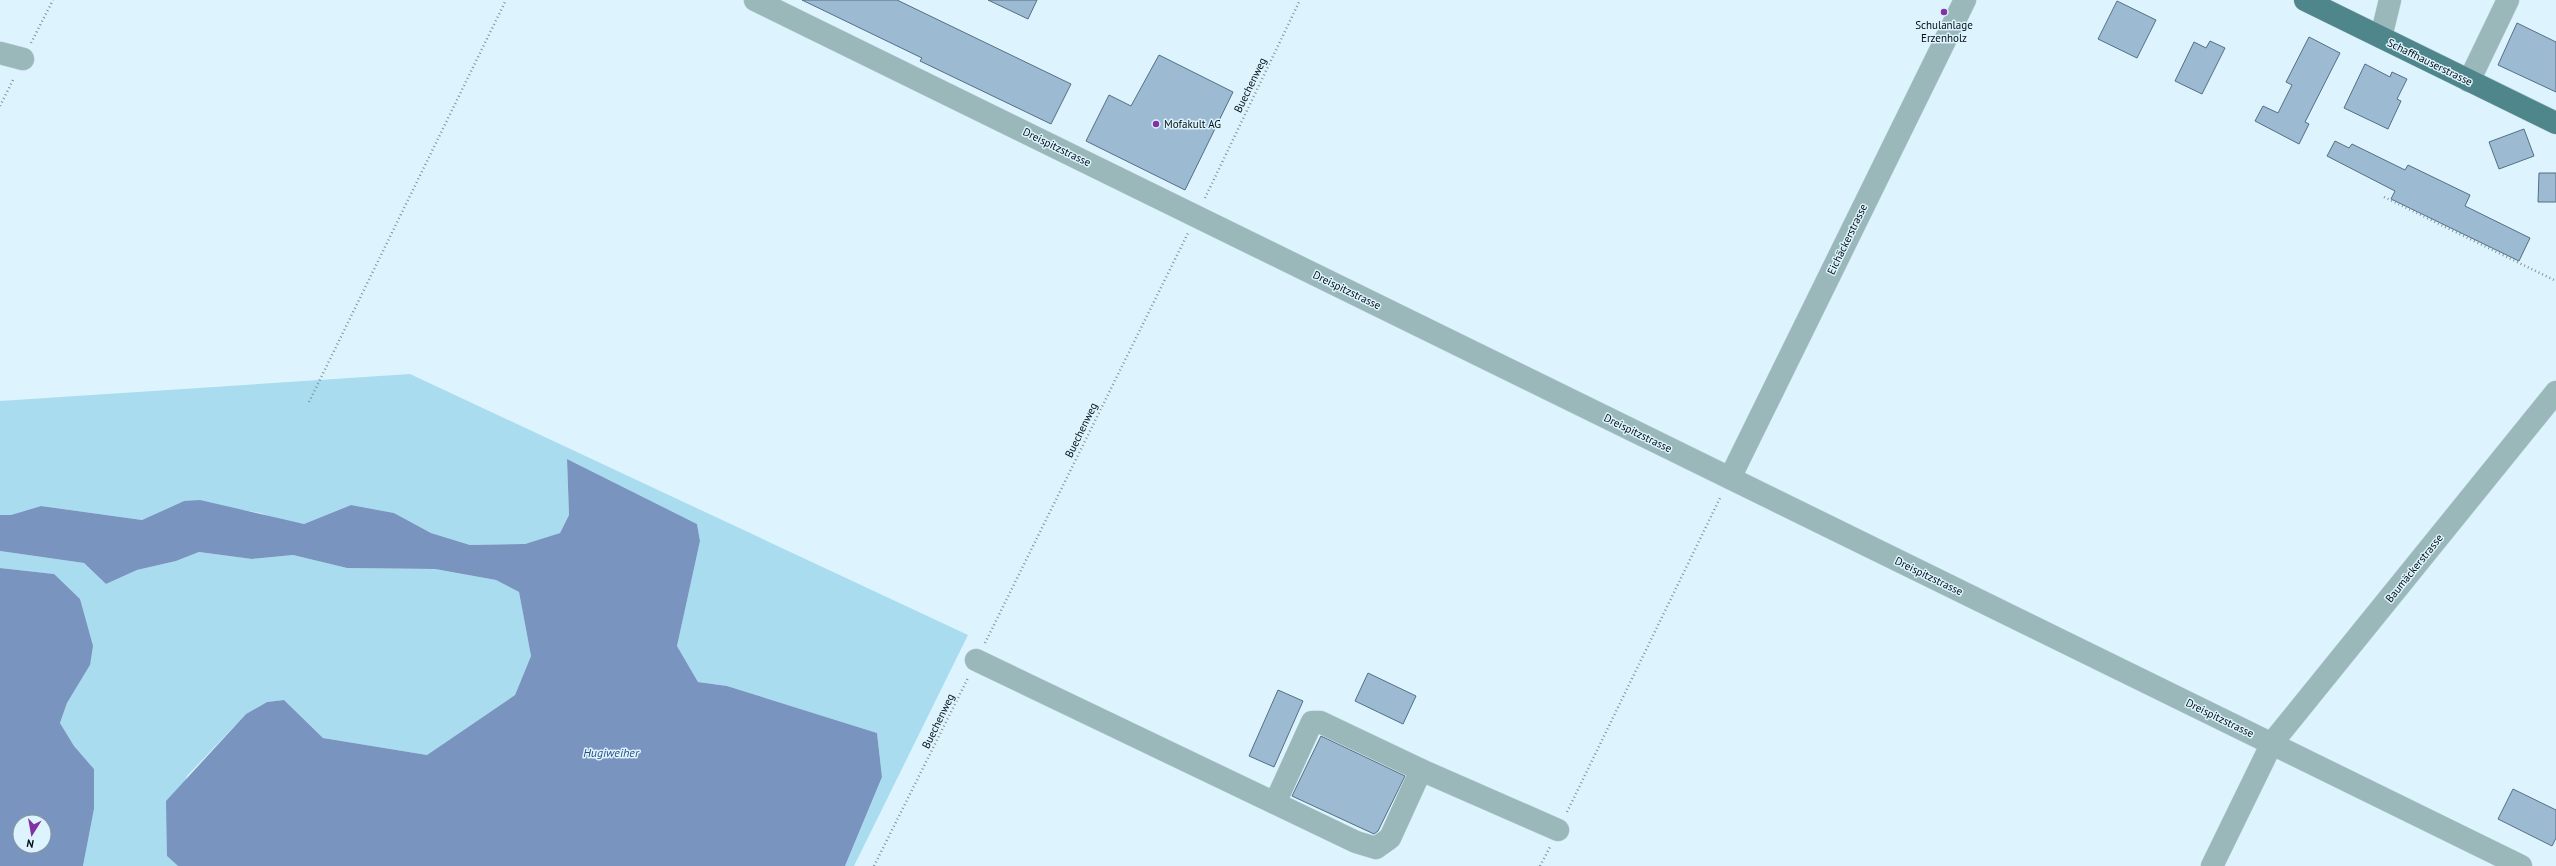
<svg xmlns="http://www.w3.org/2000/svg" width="2556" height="866" viewBox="0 0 2556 866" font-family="'PT Sans',sans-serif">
<rect width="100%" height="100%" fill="#ddf4fe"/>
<g fill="#aadcef">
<path d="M410,374L968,635L854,866H845L882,777L877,733L727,686L698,682L677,646L700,541L697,524L567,459L569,515L560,533L525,544L470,545L431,533L394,513L351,505L304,524L279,520L260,513L184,501L142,520L41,506L11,515H0V401Z"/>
<path d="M0,551L84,563L106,584L137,570L176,561L199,552L252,559L293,555L347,568L435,569L496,580L519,592L531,656L515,695L427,755L323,738L284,700L267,702L246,714L187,776L167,830V856L178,866H83L94,809V769L74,746L60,723L67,703L90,665L54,574L0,568Z"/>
</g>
<g fill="#7994be" fill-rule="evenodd">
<path d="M567,459L697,524L700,541L677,646L698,682L727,686L877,733L882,777L845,866H178L167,856L166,801L246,714L267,702L284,700L323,738L427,755L515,695L531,656L519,592L496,580L435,569L347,568L293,555L252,559L199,552L176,561L137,570L106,584L84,563L0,551V515H11L41,506L142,520L184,501L200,500L304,524L351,505L394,513L431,533L470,545L525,544L560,533L569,515Z"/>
<path d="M0,568L54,574L80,599L93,646L90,665L67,703L60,723L74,746L94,769V809L83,866H0ZM20,822H44V846H20Z"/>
</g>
<g fill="#9cbad1" stroke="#536f84">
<path d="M802,0H897L1071,84L1051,124L920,61L922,58Z"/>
<path d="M988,0H1037L1028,19Z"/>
<path d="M2117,1L2156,20L2137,58L2098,39Z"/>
<path d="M2517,23L2556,42V92L2498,65Z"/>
<path d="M2309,37L2340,53L2305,122L2309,124L2299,144L2255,121L2263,106L2278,113L2292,85L2286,82Z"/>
<path d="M2210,41L2225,48L2202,94L2175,81L2194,42L2206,48Z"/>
<path d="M1159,55L1233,92L1185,190L1086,141L1109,95L1131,106Z"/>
<path d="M2365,64L2390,77L2392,72L2407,79L2397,99L2401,101L2388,129L2344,108Z"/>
<path d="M2524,129L2534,156L2499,169L2489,142Z"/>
<path d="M2335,141L2349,148L2352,144L2405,170L2408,165L2470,195L2465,206L2530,238L2519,261L2391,199L2395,191L2327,156Z"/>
<path d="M2539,173H2556V202H2538Z"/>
<path d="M1368,673L1416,696L1403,724L1355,701Z"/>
<path d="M1278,690L1303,701L1274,767L1249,756Z"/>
<path d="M1321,736L1405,776L1378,831L1374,834L1292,796Z"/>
<path d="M2513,789L2556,810V838L2552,846L2498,819Z"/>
</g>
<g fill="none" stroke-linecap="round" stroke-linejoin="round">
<defs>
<g id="minor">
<path d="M755,0L2521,866"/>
<path d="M2381,37L2390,0"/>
<path d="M0,53L23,59"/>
<path d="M2469,81L2508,0"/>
<path d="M1730,478L1965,0"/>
<path d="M976,660L1356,842L1376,848L1390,838L1421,770L1558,830"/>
<path d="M1275,803L1312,722H1320L1421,770"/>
<path d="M2212,866L2272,743L2556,392"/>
</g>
<path id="major" d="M2305,0L2556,123"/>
</defs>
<use href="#minor" stroke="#bacfd9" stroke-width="23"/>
<use href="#major" stroke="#bacfd9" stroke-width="23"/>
<g stroke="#82949c" stroke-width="2.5" stroke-dasharray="1 3" stroke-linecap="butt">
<path d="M31,43L53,0"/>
<path d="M0,106L14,78"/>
<path d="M2384,197L2556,281"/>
<path d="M1205,198L1300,0"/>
<path d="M309,402L506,0"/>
<path d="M985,643L1188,233"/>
<path d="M1567,812L1721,496"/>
<path d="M874,866L968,678"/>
<path d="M1540,866L1550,847"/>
</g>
<use href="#minor" stroke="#9ab7ba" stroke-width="22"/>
<use href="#major" stroke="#4e868c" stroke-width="22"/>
</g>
<g fill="#8233a3" stroke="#ddf4fe" stroke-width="1.5">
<circle cx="1944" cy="12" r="4"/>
<circle cx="1156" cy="124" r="4"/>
</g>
<g text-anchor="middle" stroke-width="3" stroke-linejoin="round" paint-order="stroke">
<g font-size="11" fill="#030f14" stroke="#ddf4fe">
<text x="1944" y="29">Schulanlage<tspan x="1944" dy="13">Erzenholz</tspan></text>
<text x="1164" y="128" text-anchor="start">Mofakult AG</text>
</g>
<g font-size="11" fill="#030f14" stroke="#ddf4fe">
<text transform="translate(2430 62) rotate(26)" y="4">Schaffhauserstrasse</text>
<text transform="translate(1250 85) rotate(-64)" y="4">Buechenweg</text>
<text transform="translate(1057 147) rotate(26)" y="4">Dreispitzstrasse</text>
<text transform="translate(1847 239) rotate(-64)" y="4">Eichäckerstrasse</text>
<text transform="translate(1347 290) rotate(26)" y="4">Dreispitzstrasse</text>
<text transform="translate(1081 430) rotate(-64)" y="4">Buechenweg</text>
<text transform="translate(1638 433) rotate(26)" y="4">Dreispitzstrasse</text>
<text transform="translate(2414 568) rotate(-51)" y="4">Baumäckerstrasse</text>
<text transform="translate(1929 576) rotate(26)" y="4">Dreispitzstrasse</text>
<text transform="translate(2220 718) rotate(26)" y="4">Dreispitzstrasse</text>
<text transform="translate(938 721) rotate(-64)" y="4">Buechenweg</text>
</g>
<g font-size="12" font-style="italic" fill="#2b4d84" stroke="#ddf4fe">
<text x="611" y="757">Hugiweiher</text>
</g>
</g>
<g transform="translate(32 834) rotate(191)"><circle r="19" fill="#ddf4fe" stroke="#8698a0"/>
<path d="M0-3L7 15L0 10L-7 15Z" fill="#8233a3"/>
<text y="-6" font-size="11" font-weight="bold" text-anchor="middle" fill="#030f14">N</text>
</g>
</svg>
